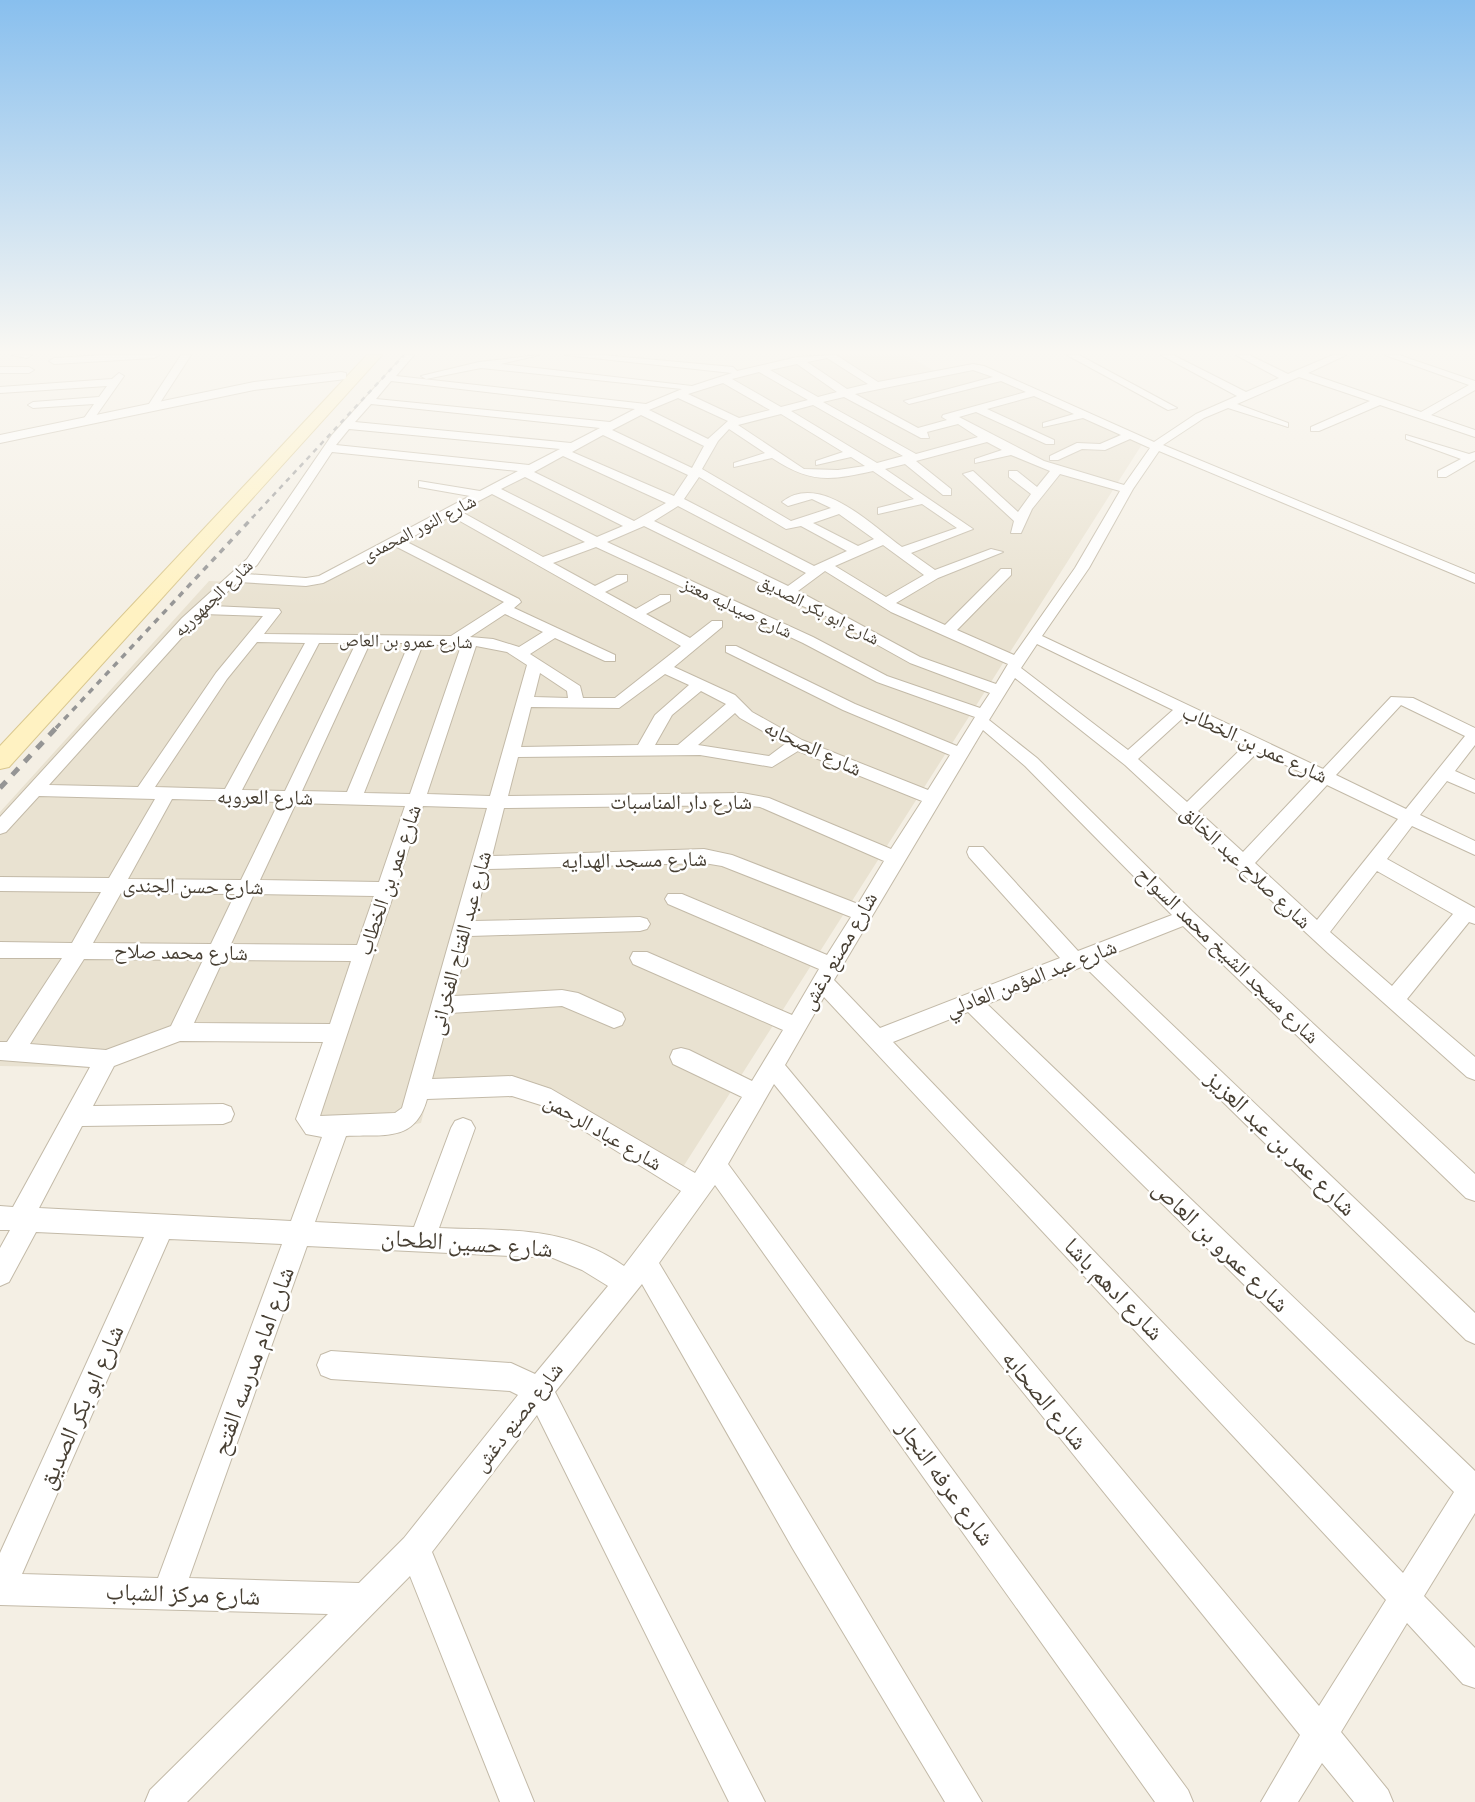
<svg xmlns="http://www.w3.org/2000/svg" width="1475" height="1802" viewBox="0 0 1475 1802" font-family="Signika,'Noto Naskh Arabic',sans-serif">
<rect width="100%" height="100%" fill="#f4efe4"/>
<path fill="#e9e2d1" d="M906,355L935,371L980,366L1146,438L671,1186L562,1116L528,1100L503,1094L428,1095L421,1123L340,1139L309,1132L327,1037L185,1036L108,1068L0,1066V812L209,581L318,585L405,536L549,464L644,410L723,379L835,355Z"/>
<g fill="none" stroke-linecap="round" stroke-linejoin="round">
<defs>
<g id="minor">
<path d="M12,355H32L27,358Z"/>
<path d="M105,355H159L154,358L54,364L49,361L54,358Z"/>
<path d="M181,355H191L156,409H148L147,407Z"/>
<path d="M404,355H414L396,376L646,404L682,389L481,368L426,379L421,376L479,362L539,355L501,364L692,386L732,373L565,355H602L733,367L737,371L797,357L836,355L878,382L973,364L984,366L1154,442L1196,414L1237,396L1161,355H1173L1246,392L1279,378L1236,355H1249L1288,374L1333,355H1346L1308,373L1421,412L1469,385L1385,355H1399L1475,381V390L1431,415L1475,430V437L1380,405L1319,431H1311V427L1370,401L1299,377L1237,404L1288,423V427L1228,408L1204,418L1163,445L1475,574V583L1159,451L1133,489L1089,568L1042,636L1323,769L1391,697L1413,698L1475,728V745L1455,771L1475,780V793L1447,781L1420,815L1475,841V855L1412,826L1387,859L1475,908V924L1469,922L1407,999L1475,1057V1080L1467,1077L1328,953L1125,765L1015,678L989,720L1037,758L1193,912L1475,1174V1201L1466,1198L1183,926L1102,958L1475,1313V1344L1466,1340L1084,966L987,1004L1475,1471V1513L1424,1596L1475,1648V1688L1463,1684L1407,1623L1341,1732L1388,1790L1393,1802H1354L1322,1763L1298,1802H1261L1300,1735L774,1084L728,1164L1188,1790L1193,1802H1155L715,1185L659,1263L982,1802H945L793,1549L642,1284L555,1392L765,1802H729L537,1415L432,1552L534,1802H500L410,1576L187,1802H145L150,1790L328,1614L0,1605V1553L144,1237L36,1232L9,1282L0,1286V1248L10,1230H0V1206L13,1207L90,1067L0,1060V1042H7L62,958H0V942L72,943L101,892L0,891V877L109,878L155,799L39,796L6,832L0,834V817L182,618L247,559L332,435ZM827,358L868,384L847,389L807,362ZM797,364L837,392L818,397L770,370ZM973,370L993,377L904,401L909,404L1001,381L1026,392L943,415L942,417L947,420L918,428L855,394ZM759,372L808,400L781,407L732,379ZM391,381L635,409L610,422L376,399ZM723,383L770,410L739,418L688,394ZM1034,396L1074,414L1043,423V427L1083,418L1121,435L1100,444L1077,443L1050,456V460H1058L1082,449L1105,450L1130,439L1150,448L1124,485L1044,461L959,417L976,412L1046,444H1054V440L987,409ZM844,397L921,438H929L927,432L958,424L978,437L916,454L823,402ZM678,398L728,421L708,439L649,410ZM371,404L600,428L571,443L355,422ZM813,405L903,456L877,463L791,411ZM781,414L843,452L816,461V465L851,457L865,466L838,470L804,469L738,425ZM641,415L704,446L692,468L612,430ZM349,429L560,449L529,465L336,445ZM729,429L765,453L734,463V467L772,458C810,483 829,481 873,471L914,499L878,508V514L922,504L957,528L902,547C871,525 820,472 782,502L788,506L812,499L831,508L791,521L702,469L718,441ZM603,435L688,475L674,496L572,452ZM987,442L1002,450L975,459V463L1011,455L1050,471L1037,487L1017,471H1009V477L1031,494L1018,512L973,471L963,474L1014,521L1011,533H1021L1032,509L1060,474L1120,491L1075,568L1014,655L957,630L1011,575V569H1001L945,625L896,603L938,578L1003,552L991,549L935,570L911,553L973,529L885,469L905,464L943,495H951V489L916,461ZM332,452L518,471L480,491L419,481V487L470,496L319,576L306,578L246,574L257,565ZM563,456L666,503L634,521L534,472ZM525,477L623,526L597,537L501,489ZM699,477L786,529L801,526L847,551L814,566L684,499ZM492,494L585,542L543,557L460,511ZM678,506L806,573L788,586L654,521ZM839,514L874,539L858,546L813,523ZM451,516L681,646L615,698H583L580,686L530,654L555,638L605,661H615V655L514,608L521,602L519,599L405,541ZM644,526L780,593L781,597L822,614L910,663L990,693L980,708L887,676L813,637L607,542ZM883,545L924,575L886,597L835,566ZM395,546L504,602L451,636L264,634L281,612L279,609L212,606L238,582L306,586L323,583ZM596,547L803,643L877,682L975,717L957,746L855,704L736,646H726V652L843,710L950,755L928,790L802,740L752,712L735,695L674,667L722,627V621H712L690,638L646,614L670,601V595H660L636,609L605,592L627,581V575H617L595,586L553,563ZM825,571L891,612L1008,664L996,684L920,657L798,591ZM203,614L263,616L216,673L138,787L49,785ZM505,614L543,632L519,647L493,639L470,637ZM257,642L305,643L225,789L155,787L227,679ZM319,643H356L285,791L242,790ZM370,643H409L347,792L302,791ZM423,644L461,646L410,794L364,793ZM1037,644L1173,710L1128,750L1021,668ZM476,646L507,652L527,665L490,796L427,794ZM540,673L567,691L568,698L534,697ZM665,674L689,685L655,715L638,745L521,747L531,707L619,708ZM701,691L726,704L678,745H655L672,715ZM1401,705L1465,736L1406,809L1336,775ZM735,713L740,718L785,744L769,756L698,745ZM1185,716L1245,745L1187,802L1138,759ZM983,730L1025,766L1172,915L1078,951L983,847H969L967,852L969,857L1060,958L880,1028L834,980ZM798,751L922,801L891,849L769,798L742,793L508,796L518,757L700,755L772,767ZM1258,752L1313,778L1243,852L1198,811ZM1327,785L1398,819L1317,920L1255,863ZM172,799L279,802L241,880L128,879ZM296,803L405,806L379,882L260,880ZM742,805L760,807L884,861L858,904L732,855L704,849L492,856L504,808ZM423,806L487,808L402,1108L395,1113L320,1116ZM704,863L722,866L851,917L827,955L682,894H668L665,899L668,904L819,969L792,1015L647,952H633L630,958L633,964L783,1030L752,1081L689,1050L681,1048L673,1050L670,1057L673,1064L742,1097L695,1173L551,1089L512,1076L432,1079L450,1013L562,1006L614,1028L622,1025L625,1019L622,1013L578,993L562,990L454,996L470,936L640,931L647,929L650,924L647,919L640,917L474,921L488,869ZM1377,871L1453,914L1392,986L1330,932ZM121,893L235,894L211,944L93,943ZM254,894L374,896L357,945L231,944ZM84,959L203,960L171,1026L106,1050L30,1044ZM223,960L351,961L330,1024L194,1023ZM824,997L1386,1600L1319,1706L785,1065ZM968,1012L1454,1492L1403,1573L893,1042ZM180,1041L323,1042L296,1119L306,1134L322,1137L291,1221L39,1208L82,1126L223,1124L231,1121L234,1114L231,1107L223,1104L93,1106L114,1066ZM512,1096L544,1106L681,1191L624,1266C565,1225 507,1231 439,1228L475,1128L471,1121L463,1118L455,1121L451,1128L414,1227L315,1222L346,1136C384,1134 415,1143 427,1099ZM169,1239L282,1244L158,1578L22,1574ZM307,1246L553,1258L582,1270L608,1286L535,1374L511,1363L331,1351L321,1355L317,1365L321,1375L331,1379L510,1391L518,1395L404,1538L359,1583L189,1578Z"/>
<path d="M1067,355H1079L1177,408L1168,410Z"/>
<path d="M0,367H29L34,370L29,373H0Z"/>
<path d="M119,373L124,376L91,423L87,424L82,421L94,404L33,408L28,405L33,402L99,397L107,386L0,393V387L112,379Z"/>
<path d="M1406,435L1469,454L1475,452V460L1446,477H1438V471L1461,459L1406,439Z"/>
</g>
<path id="tertiary" d="M341,372L346,373V379L254,390L0,443V435L254,382Z"/>
<path id="secondary" d="M367,355H382L9,767L0,769V746Z"/>
</defs>
<use href="#minor" stroke="#c3baa8" stroke-width="2"/>
<use href="#tertiary" stroke="#c3baa8" stroke-width="2"/>
<use href="#secondary" stroke="#d9c78e" stroke-width="2"/>
<use href="#minor" fill="#fff" fill-rule="evenodd"/>
<use href="#tertiary" fill="#fff" fill-rule="evenodd"/>
<use href="#secondary" fill="#fff2c2" fill-rule="evenodd"/>
<path stroke="#959595" stroke-width="2.5" stroke-dasharray="5 5" stroke-linecap="butt" d="M252,518L404,355"/>
<path stroke="#959595" stroke-width="3.5" stroke-dasharray="6 6" stroke-linecap="butt" d="M56,728L253,517"/>
<path stroke="#959595" stroke-width="5" stroke-dasharray="9 9" stroke-linecap="butt" d="M0,788L57,727"/>
</g>
<linearGradient id="sky" x2="0" y2="1"><stop stop-color="#88bfee"/><stop offset="0.58" stop-color="#faf8f3"/><stop offset="1" stop-color="#faf8f3" stop-opacity="0"/></linearGradient>
<rect width="1475" height="607" fill="url(#sky)"/>
<g text-anchor="middle" stroke-width="5" stroke-linejoin="round" paint-order="stroke">
<g font-size="18" fill="#473f33" stroke="#fff">
<text transform="translate(419 528) rotate(-27)" y="6">شارع النور المحمدى</text>
<text transform="translate(213 598) rotate(-44)" y="6">شارع الجمهوريه</text>
<text transform="translate(737 608) rotate(25)" y="6">شارع صيدليه معتز</text>
<text transform="translate(819 610) rotate(27)" y="6">شارع ابو بكر الصديق</text>
<text transform="translate(406 641) rotate(1)" y="6">شارع عمرو بن العاص</text>
</g>
<g font-size="21" fill="#473f33" stroke="#fff">
<text transform="translate(1255 744) rotate(25)" y="7">شارع عمر بن الخطاب</text>
<text transform="translate(813 748) rotate(25)" y="7">شارع الصحابه</text>
<text transform="translate(265 797) rotate(1)" y="7">شارع العروبه</text>
<text x="681" y="809">شارع دار المناسبات</text>
<text transform="translate(634 860) rotate(-1)" y="7">شارع مسجد الهدايه</text>
<text transform="translate(1246 867) rotate(43)" y="7">شارع صلاح عبد الخالق</text>
<text transform="translate(389 880) rotate(-71)" y="7">شارع عمر بن الخطاب</text>
<text transform="translate(193 886) rotate(1)" y="7">شارع حسن الجندى</text>
<text transform="translate(460 943) rotate(-75)" y="7">شارع عبد الفتاح الفخرانى</text>
<text transform="translate(839 951) rotate(-60)" y="7">شارع مصنع دغش</text>
<text transform="translate(181 952) rotate(1)" y="7">شارع محمد صلاح</text>
<text transform="translate(1228 955) rotate(44)" y="7">شارع مسجد الشيخ محمد السواح</text>
<text transform="translate(1031 978) rotate(-21)" y="7">شارع عبد المؤمن العادلي</text>
<text transform="translate(603 1132) rotate(30)" y="7">شارع عباد الرحمن</text>
<text transform="translate(518 1417) rotate(-52)" y="7">شارع مصنع دغش</text>
</g>
<g font-size="24" fill="#473f33" stroke="#fff">
<text transform="translate(1281 1143) rotate(44)" y="8">شارع عمر بن عبد العزيز</text>
<text transform="translate(467 1243) rotate(4)" y="8">شارع حسين الطحان</text>
<text transform="translate(1221 1246) rotate(44)" y="8">شارع عمرو بن العاص</text>
<text transform="translate(1114 1289) rotate(46)" y="8">شارع ادهم باشا</text>
<text transform="translate(253 1361) rotate(-70)" y="8">شارع امام مدرسه الفتح</text>
<text transform="translate(1045 1400) rotate(51)" y="8">شارع الصحابه</text>
<text transform="translate(81 1407) rotate(-66)" y="8">شارع ابو بكر الصديق</text>
<text transform="translate(946 1483) rotate(54)" y="8">شارع عرفه النجار</text>
<text transform="translate(183 1594) rotate(2)" y="8">شارع مركز الشباب</text>
</g>
</g>
</svg>
